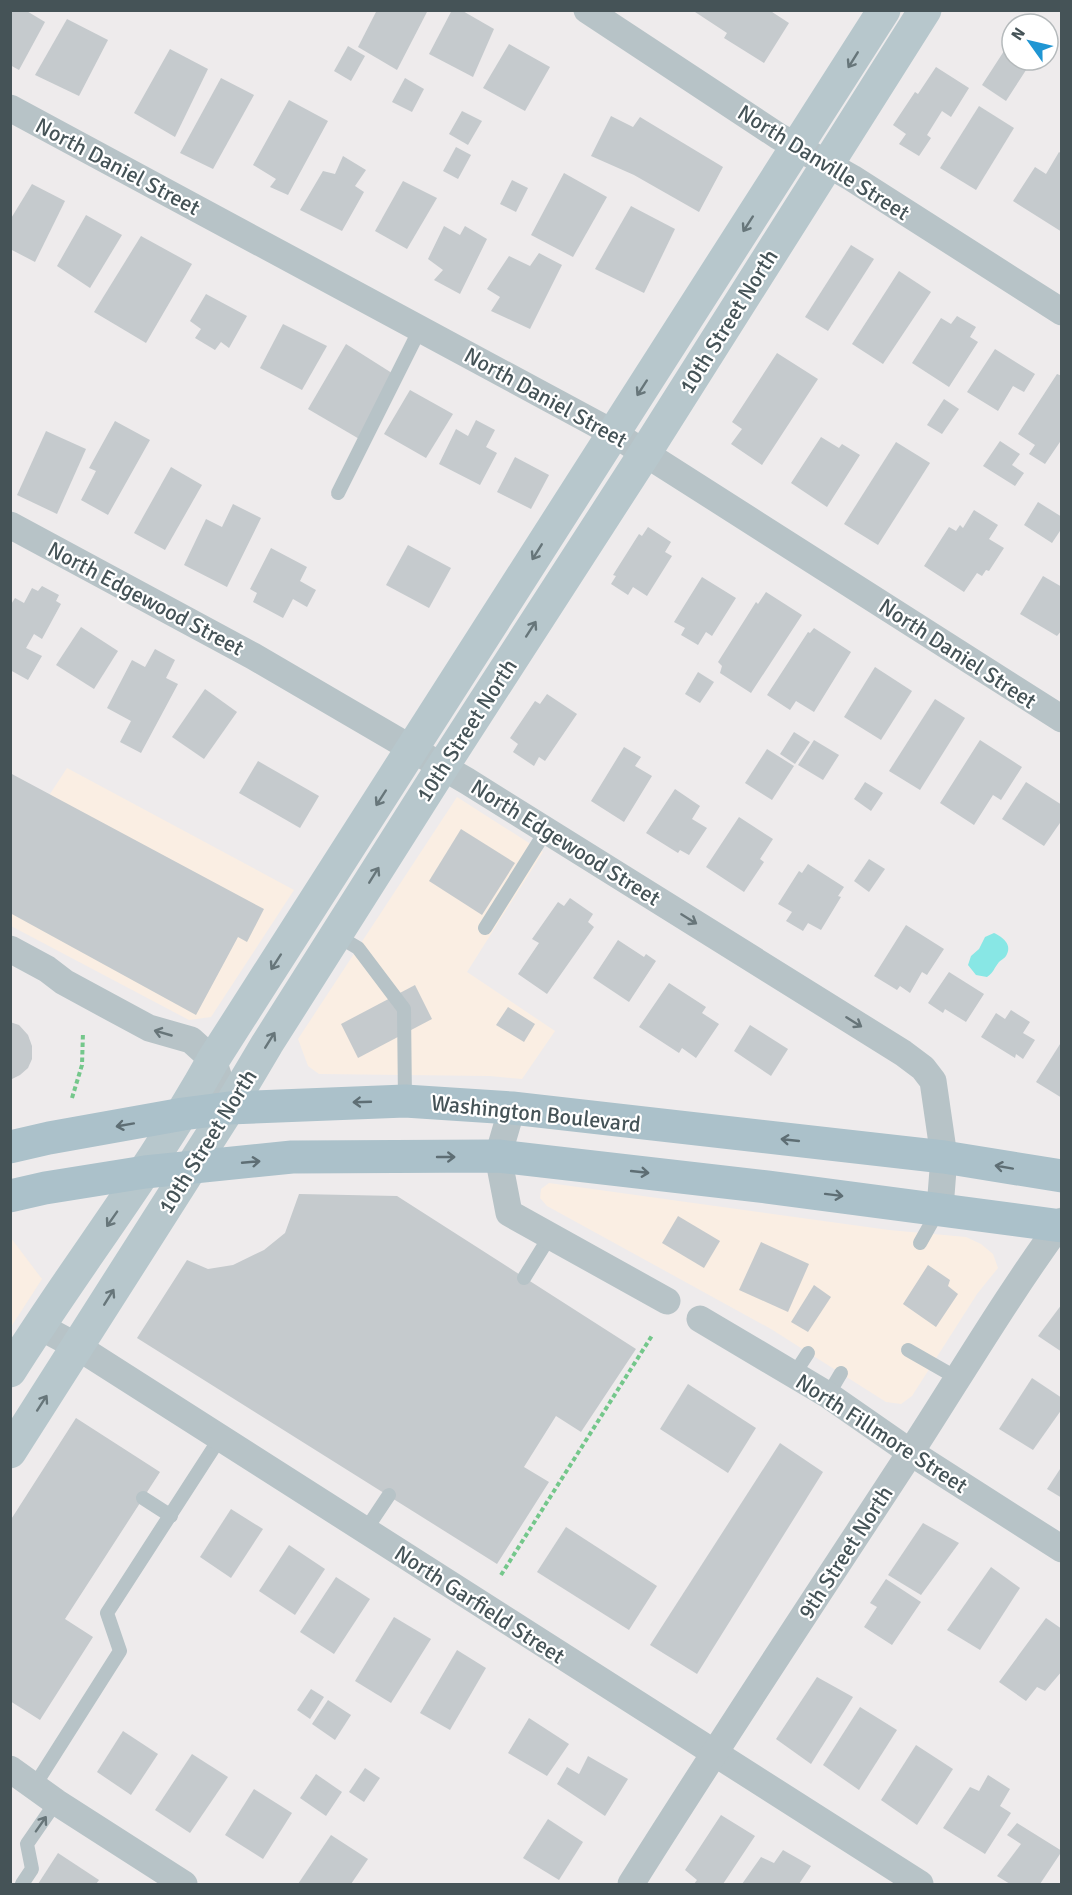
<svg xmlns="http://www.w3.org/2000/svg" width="1072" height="1895" viewBox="0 0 1072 1895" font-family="Signika,sans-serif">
<rect width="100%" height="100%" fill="#eeebec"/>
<g fill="#faeee3">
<path d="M67,768L294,890L211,1017L189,1020L11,926V865L50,794Z"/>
<path d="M457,797L543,852L467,972L555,1031L522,1079L490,1076L319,1074L308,1066L298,1039Z"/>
<path d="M549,1183L889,1230L966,1237L981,1244L993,1254L998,1268L977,1294L912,1396L901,1404L886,1402L771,1329L547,1206L540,1198L541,1189Z"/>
<path d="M11,1238L42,1279L11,1327Z"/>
</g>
<path fill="#88e7e5" d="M994,933C1003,937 1013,945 1006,956C1005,958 1001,960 999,962C994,968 994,972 987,977L976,975L968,965L971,956L979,949L985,937Z"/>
<g fill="#c5cacd">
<path d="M10,10H25L45,22L19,70L10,65Z"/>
<path d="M377,10H428L397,70L358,47Z"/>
<path d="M452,10H461L494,29L473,77L429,54Z"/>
<path d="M692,10H769L789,23L764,63L724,38L727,33Z"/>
<path d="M67,19L108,40L79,96L35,75Z"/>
<path d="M509,44L550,67L525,111L483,88Z"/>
<path d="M348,46L365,56L351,81L334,71Z"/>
<path d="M170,49L208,69L175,137L134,113Z"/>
<path d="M1004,51L1012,57V60H1017L1028,67L1006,101L982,85Z"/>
<path d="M936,67L969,88L951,117L942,111L927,135L931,138L919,156L899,144L906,134L893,125L915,92L918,94Z"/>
<path d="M221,78L254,95L213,169L180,153Z"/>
<path d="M405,78L424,89L412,112L392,102Z"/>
<path d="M289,100L328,121L288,195L270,187L276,179L253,165Z"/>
<path d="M979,106L1014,128L976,190L940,168Z"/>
<path d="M462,111L482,121L468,145L449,134Z"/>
<path d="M611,116L633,127L640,117L723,167L699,212L634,175L591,156Z"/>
<path d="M456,147L471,155L458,179L443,171Z"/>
<path d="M1059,152L1062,154V232L1013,201L1035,167L1046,174Z"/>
<path d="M343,156L366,170L355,186L364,192L342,231L300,210L323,171L335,174Z"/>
<path d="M564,173L607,197L573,257L531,235Z"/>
<path d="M512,180L528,188L516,212L500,204Z"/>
<path d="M403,181L437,198L407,249L375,231Z"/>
<path d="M32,184L65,201L35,262L10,249V220Z"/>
<path d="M631,206L675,229L644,293L595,269Z"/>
<path d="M86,215L122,235L90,288L57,266Z"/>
<path d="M444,226L460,235L465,226L487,239L460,294L434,280L443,270L428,259Z"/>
<path d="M141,236L192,264L146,343L94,312Z"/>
<path d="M851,245L874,259L828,331L805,317Z"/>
<path d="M539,253L562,265L530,329L491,311L500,297L487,289L509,256L530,266Z"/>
<path d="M899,271L931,292L883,364L852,344Z"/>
<path d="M206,294L247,316L229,348L221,342L215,350L195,338L201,329L190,321Z"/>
<path d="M957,316L976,327L970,337L978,342L949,387L912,363L941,318L951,324Z"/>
<path d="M283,324L327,346L302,390L260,368Z"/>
<path d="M346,344L395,375L361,440L308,409Z"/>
<path d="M995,349L1035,374L1024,392L1013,386L998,411L967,392Z"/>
<path d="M777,353L818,379L762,465L731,444L742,429L732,422Z"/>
<path d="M1057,374L1062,376V439L1045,464L1029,454L1035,445L1018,434Z"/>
<path d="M410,390L453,414L426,458L384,434Z"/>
<path d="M944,399L959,409L942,434L927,425Z"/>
<path d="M476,420L495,430L486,447L497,453L480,485L439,464L456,429L468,436Z"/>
<path d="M115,421L150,440L108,515L81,500L96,471L89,468Z"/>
<path d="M46,431L86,449L57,514L17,495Z"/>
<path d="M821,437L839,448L842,444L860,455L827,507L791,483Z"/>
<path d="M1000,441L1020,454L1012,465L1024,473L1015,486L983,466Z"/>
<path d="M896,442L930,463L878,545L844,524Z"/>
<path d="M515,457L549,475L531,509L497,492Z"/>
<path d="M171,467L202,485L165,550L134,533Z"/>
<path d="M1038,502L1062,517V528L1052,543L1024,525Z"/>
<path d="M233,504L261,518L227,587L184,565L206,519L222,527Z"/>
<path d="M974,510L998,525L989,539L1004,548L989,571L986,570L982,576L977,573L964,592L924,566L949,527L956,531L960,525L963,528Z"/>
<path d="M648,527L671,542L665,552L672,556L647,596L633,587L628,595L611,584L616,576L613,575L639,534L642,536Z"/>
<path d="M408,545L451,568L429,608L386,585Z"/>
<path d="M271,548L307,567L300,581L316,590L307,607L293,599L283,618L253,602L257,593L250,589Z"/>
<path d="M1043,576L1062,587V630L1057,636L1020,614Z"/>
<path d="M702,577L736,598L712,636L706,632L698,645L681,635L685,628L674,622Z"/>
<path d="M42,586L59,595L56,601L61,604L42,639L34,634L26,648L42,656L28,680L10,670V606L15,598L24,603L32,588L38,591Z"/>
<path d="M766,592L802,615L751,693L720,673L722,666L718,662L756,602L758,604Z"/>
<path d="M81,627L118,651L94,689L56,665Z"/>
<path d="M814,628L851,652L814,712L796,701L790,710L767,695L808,632L810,633Z"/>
<path d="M155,649L175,660L166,678L178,684L141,753L120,742L131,721L107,708L132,660L145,667Z"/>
<path d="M875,667L912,691L881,740L844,717Z"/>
<path d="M698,672L714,682L700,703L685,694Z"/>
<path d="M205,689L237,712L204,759L172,737Z"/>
<path d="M547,694L577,714L545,761L539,757L534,766L513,752L518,744L510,738L535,701L540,704Z"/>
<path d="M935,699L965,718L920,790L889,771Z"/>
<path d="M794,732L810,742L795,764L780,754Z"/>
<path d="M814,740L839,755L823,780L798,765Z"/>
<path d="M980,740L1022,767L1001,800L993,795L974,825L940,803Z"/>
<path d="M624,747L641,757L635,766L652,776L624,822L591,801Z"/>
<path d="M767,749L794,766L772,800L745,783Z"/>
<path d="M258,761L319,796L300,828L239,793Z"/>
<path d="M10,773L264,909L247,942L238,937L196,1015L10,913Z"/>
<path d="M865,782L883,793L871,811L854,799Z"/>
<path d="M1026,782L1062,805V820L1044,846L1002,819Z"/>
<path d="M675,789L700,806L692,819L707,828L689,855L680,850L678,853L646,833Z"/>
<path d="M739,817L773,839L760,859L764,862L744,892L706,867Z"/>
<path d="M461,829L515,863L482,915L429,881Z"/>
<path d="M869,859L885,869L869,892L854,881Z"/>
<path d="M808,864L844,887L838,896L841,897L821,930L808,923L803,931L786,921L792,912L778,904L799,871L802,873Z"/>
<path d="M570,898L593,914L588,922L594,927L547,994L518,974L539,943L532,939L558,902L564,906Z"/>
<path d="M906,925L944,949L927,975L922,972L910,993L900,986L897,990L874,976Z"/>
<path d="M618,940L644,957L646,954L656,961L629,1002L593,978Z"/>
<path d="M949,972L984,994L966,1022L945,1009L943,1013L928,1003Z"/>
<path d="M669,983L706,1007L702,1013L719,1024L696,1058L682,1048L679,1053L639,1027Z"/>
<path d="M415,985L432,1019L358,1058L341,1024Z"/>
<path d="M508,1007L535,1024L524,1042L496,1025Z"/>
<path d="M1011,1010L1030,1022L1023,1033L1035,1040L1023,1059L1016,1054L1015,1058L981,1037L996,1013L1005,1019Z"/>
<path d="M10,1022L19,1025L28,1035L32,1046V1059L28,1068L20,1075L10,1080Z"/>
<path d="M750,1025L788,1049L771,1076L734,1051Z"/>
<path d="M1062,1041V1098L1036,1082Z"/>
<path d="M299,1194L397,1196L636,1349L581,1432L556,1416L524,1467L549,1482L497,1564L137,1338L187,1260L208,1269L233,1265L264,1250L285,1233Z"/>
<path d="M678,1216L720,1241L704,1268L662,1243Z"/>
<path d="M761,1242L809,1264L788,1312L739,1290Z"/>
<path d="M928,1265L950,1280L948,1286L958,1294L936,1327L903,1304Z"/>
<path d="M814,1285L831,1297L808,1332L791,1322Z"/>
<path d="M1062,1304V1352L1038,1336Z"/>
<path d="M1032,1378L1062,1398V1409L1033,1450L999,1429Z"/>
<path d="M688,1384L756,1428L728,1473L660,1429Z"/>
<path d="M76,1418L160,1472L65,1619L93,1637L40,1720L10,1701V1521Z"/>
<path d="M780,1443L823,1472L697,1674L650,1645Z"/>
<path d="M1062,1466V1498L1047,1489Z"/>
<path d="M231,1509L263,1529L231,1578L200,1557Z"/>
<path d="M923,1523L959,1543L921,1595L888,1575Z"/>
<path d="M566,1527L657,1586L629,1630L537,1572Z"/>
<path d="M289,1545L325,1569L295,1615L259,1591Z"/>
<path d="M991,1567L1020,1588L980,1650L947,1630Z"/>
<path d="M336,1577L370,1599L334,1654L300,1632Z"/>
<path d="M886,1579L921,1602L892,1645L864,1627L877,1607L870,1603Z"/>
<path d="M394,1617L431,1639L391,1703L355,1681Z"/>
<path d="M1046,1618L1062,1629V1671L1045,1691L1037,1687L1026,1701L999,1682Z"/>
<path d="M457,1650L486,1668L450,1730L420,1713Z"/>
<path d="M817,1677L853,1697L811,1764L776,1739Z"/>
<path d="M311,1689L324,1697L310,1719L297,1710Z"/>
<path d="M328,1700L351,1715L335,1740L312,1724Z"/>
<path d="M860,1707L897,1730L859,1790L823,1765Z"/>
<path d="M529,1718L569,1744L547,1776L508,1753Z"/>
<path d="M123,1731L158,1754L131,1795L97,1772Z"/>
<path d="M916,1745L953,1769L917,1825L881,1800Z"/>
<path d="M192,1754L228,1777L190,1833L155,1810Z"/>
<path d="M588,1756L628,1779L605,1816L557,1784L567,1767L579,1774Z"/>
<path d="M365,1768L380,1778L364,1802L349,1792Z"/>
<path d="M316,1774L342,1792L326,1816L300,1798Z"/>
<path d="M988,1775L1010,1789L1000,1806L1011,1813L985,1854L943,1828L970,1787L979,1791Z"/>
<path d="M254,1789L292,1813L263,1859L225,1835Z"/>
<path d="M721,1815L755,1836L723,1884H694L697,1880L685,1870Z"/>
<path d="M548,1819L583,1842L559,1880L523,1858Z"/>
<path d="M1017,1823L1062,1851L1040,1884H1010L997,1876L1021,1844L1007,1835Z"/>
<path d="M331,1835L368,1859L351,1884H298Z"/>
<path d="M783,1850L811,1866L799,1884H742L761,1857L774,1863Z"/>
<path d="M58,1853L99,1880L96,1884H38Z"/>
</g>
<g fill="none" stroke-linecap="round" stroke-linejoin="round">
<g stroke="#74c78b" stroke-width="4" stroke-dasharray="4.5 3" stroke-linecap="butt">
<path d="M72,1098L82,1065L83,1032"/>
<path d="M501,1575L653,1334"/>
</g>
<g stroke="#b7c3c7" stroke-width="14">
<path d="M338,493L420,329"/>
<path d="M485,928L547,829"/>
<path d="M336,935L358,948L404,1009L405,1101"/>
<path d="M920,1243L938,1211"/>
<path d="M524,1278L550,1236"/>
<path d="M908,1350L957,1378"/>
<path d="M793,1376L808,1353"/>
<path d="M828,1395L841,1373"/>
<path d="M143,1498L171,1516"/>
<path d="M365,1531L389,1495"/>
<path d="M35,1785L120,1651L107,1613L220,1438"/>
<path d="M22,1884L32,1869L27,1844L56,1802"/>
</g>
<g stroke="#b7c3c7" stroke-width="27">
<path d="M587,10L778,136L852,178L1062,312"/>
<path d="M10,108L613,433L1062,719"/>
<path d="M10,525L253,656L467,781L903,1053L923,1068L933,1081L944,1157L940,1208"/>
<path d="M10,949L47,969L64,982L149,1028L191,1040L213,1060L229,1108"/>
<path d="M512,1108L498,1156L509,1213L667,1301"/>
<path d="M700,1319L828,1395L910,1452L1062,1549"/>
<path d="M39,1326L78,1347L920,1884"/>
<path d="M10,1769L56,1802L184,1884"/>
<path d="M631,1884C720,1742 813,1602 905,1461C957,1381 1005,1299 1062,1221"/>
</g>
<g stroke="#b7c7cc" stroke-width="33">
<path d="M10,1371C76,1266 153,1168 213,1060L884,10"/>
<path d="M10,1452L229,1108L267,1044L443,766L645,453L925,10"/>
</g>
<g stroke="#abc1ca" stroke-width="33">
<path d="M10,1147L49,1138L183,1114L229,1108L405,1101L512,1108L944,1157L1062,1176"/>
<path d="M10,1196L45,1188L145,1172L292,1157L498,1156L767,1187L1062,1226"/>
</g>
</g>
<defs><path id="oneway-shaft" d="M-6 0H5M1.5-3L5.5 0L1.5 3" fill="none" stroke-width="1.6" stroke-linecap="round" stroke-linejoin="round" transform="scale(1.5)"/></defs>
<g stroke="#67767a">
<use href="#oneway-shaft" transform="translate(853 60) rotate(122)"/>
<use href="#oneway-shaft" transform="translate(748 224) rotate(123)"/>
<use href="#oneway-shaft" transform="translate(642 388) rotate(123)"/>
<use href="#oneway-shaft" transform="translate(537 552) rotate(122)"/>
<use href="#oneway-shaft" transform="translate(531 629) rotate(-57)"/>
<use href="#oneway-shaft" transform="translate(381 798) rotate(123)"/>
<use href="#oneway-shaft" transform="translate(374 875) rotate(-58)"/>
<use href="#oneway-shaft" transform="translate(276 962) rotate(123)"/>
<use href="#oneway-shaft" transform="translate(270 1040) rotate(-58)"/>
<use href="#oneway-shaft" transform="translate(112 1219) rotate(125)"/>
<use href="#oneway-shaft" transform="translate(109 1297) rotate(-58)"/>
<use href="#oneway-shaft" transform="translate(42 1403) rotate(-57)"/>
</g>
<g stroke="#677579">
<use href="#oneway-shaft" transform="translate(689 919) rotate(32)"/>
<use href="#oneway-shaft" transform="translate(854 1022) rotate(32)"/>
<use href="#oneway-shaft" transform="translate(163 1033) rotate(-164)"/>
<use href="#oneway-shaft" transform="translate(41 1824) rotate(-55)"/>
</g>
<g stroke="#5e6e74">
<use href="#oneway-shaft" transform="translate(362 1102) rotate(178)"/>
<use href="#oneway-shaft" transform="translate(125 1125) rotate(170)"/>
<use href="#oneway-shaft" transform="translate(790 1140) rotate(-174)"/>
<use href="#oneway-shaft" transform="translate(446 1157)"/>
<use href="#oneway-shaft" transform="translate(251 1162) rotate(-5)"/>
<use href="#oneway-shaft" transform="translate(1004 1167) rotate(-170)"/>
<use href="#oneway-shaft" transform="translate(640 1172) rotate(6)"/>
<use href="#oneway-shaft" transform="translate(834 1195) rotate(7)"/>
</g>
<g text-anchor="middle" stroke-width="4.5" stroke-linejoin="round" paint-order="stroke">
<g font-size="22" fill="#455357" stroke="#fff">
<text transform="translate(824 162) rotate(32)" y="8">North Danville Street</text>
<text transform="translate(118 166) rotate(28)" y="8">North Daniel Street</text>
<text transform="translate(728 321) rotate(-58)" y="8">10th Street North</text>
<text transform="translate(546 397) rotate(29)" y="8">North Daniel Street</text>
<text transform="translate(146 598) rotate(28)" y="8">North Edgewood Street</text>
<text transform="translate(958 653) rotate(33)" y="8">North Daniel Street</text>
<text transform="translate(466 730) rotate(-57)" y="8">10th Street North</text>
<text transform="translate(566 842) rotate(32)" y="8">North Edgewood Street</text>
<text transform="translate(536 1113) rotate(6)" y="8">Washington Boulevard</text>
<text transform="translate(207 1141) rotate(-58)" y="8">10th Street North</text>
<text transform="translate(882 1433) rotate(33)" y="8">North Fillmore Street</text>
<text transform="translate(845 1552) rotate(-57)" y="8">9th Street North</text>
<text transform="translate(480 1604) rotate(33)" y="8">North Garfield Street</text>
</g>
</g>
<rect width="1072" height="1895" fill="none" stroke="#455357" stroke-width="24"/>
<g transform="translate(1030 42) rotate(304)"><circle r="28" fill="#ffffff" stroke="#b5babc" stroke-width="1.5"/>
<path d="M0-4.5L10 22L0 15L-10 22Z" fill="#2096d3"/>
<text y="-9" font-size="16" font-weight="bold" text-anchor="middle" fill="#455357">N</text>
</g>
</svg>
